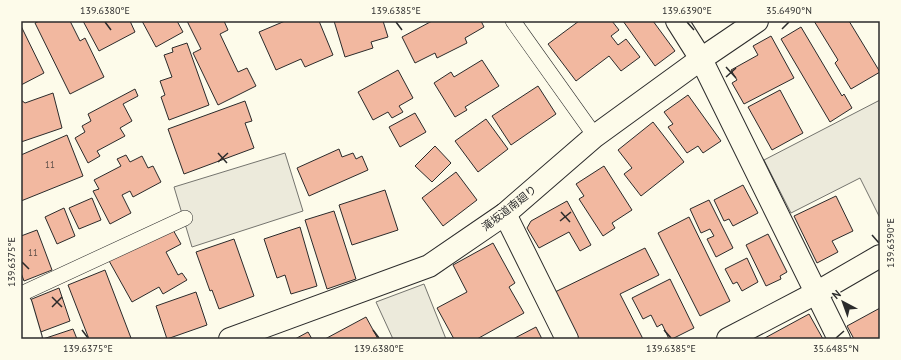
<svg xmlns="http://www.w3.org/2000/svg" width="901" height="360" viewBox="0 0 901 360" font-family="'PT Sans','Noto Sans JP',sans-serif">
<rect width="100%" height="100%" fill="#fdfbea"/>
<g fill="#eceadb" stroke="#74746e">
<path d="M880,100V218L860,178L791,213L764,160Z"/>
<path d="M285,153L303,211L192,247L174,187Z"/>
<path d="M424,284L446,339H393L376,302Z"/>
</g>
<g fill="#f2b8a0" stroke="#2b2b2b">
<path d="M39,21H70L80,41L85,38L104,77L70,94L35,23Z"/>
<path d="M83,21H130L135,32L99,51Z"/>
<path d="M142,21H177L183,32L156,47Z"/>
<path d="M187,21H224L228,30L220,34L238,72L247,68L256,86L218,105L193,53L201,49Z"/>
<path d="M285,21H319L333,55L305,67L301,59L276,70L259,32Z"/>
<path d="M334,21H383L388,37L371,42L373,48L345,57Z"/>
<path d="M432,21H481L484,27L465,38L467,43L437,58L435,53L415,63L402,37Z"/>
<path d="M579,21H612L619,30L611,36L618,45L626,39L640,57L621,71L609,56L576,81L548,44Z"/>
<path d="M623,21H653L675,51L655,66Z"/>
<path d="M814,21H849L880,72L851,89L835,63L838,60Z"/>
<path d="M21,26L44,73L21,85Z"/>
<path d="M801,27L842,96L844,94L852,108L830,122L781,39Z"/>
<path d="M771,36L794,78L744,104L732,83L737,80L731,70L758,55L753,46Z"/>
<path d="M187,43L209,105L169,120L161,97L165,95L160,81L172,77L164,55L173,52L172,48Z"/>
<path d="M482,60L499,86L465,107L467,110L455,117L434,83L451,72L454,77Z"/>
<path d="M398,70L413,98L399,106L403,112L392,118L388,112L373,120L358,92Z"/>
<path d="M538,86L556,114L511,145L492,116Z"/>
<path d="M135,89L138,96L123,104L132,121L120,128L125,136L97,151L100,156L88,163L75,138L85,132L82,126L91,121L88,114Z"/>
<path d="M780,90L803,133L772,150L748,107Z"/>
<path d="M53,93L62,128L21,142V100L25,103Z"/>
<path d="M688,95L721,141L703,153L698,146L687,153L668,127L673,124L664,112Z"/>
<path d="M245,101L252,121L245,123L254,148L184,174L168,129Z"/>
<path d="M415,113L426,132L400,147L389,127Z"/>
<path d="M486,119L508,149L478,172L455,141Z"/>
<path d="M653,122L684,162L641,196L624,174L632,168L618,150Z"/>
<path d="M67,135L83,176L21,201V155Z"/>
<path d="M435,146L451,163L432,182L415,166Z"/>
<path d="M339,149L342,157L353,153L356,159L362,156L368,170L309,196L297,168Z"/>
<path d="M126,155L130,162L142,156L148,168L153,166L161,182L133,197L130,191L122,195L131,213L110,224L93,191L99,189L94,180L121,166L117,159Z"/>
<path d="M604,166L632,210L612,223L615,228L603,236L579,199L584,196L576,184Z"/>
<path d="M456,172L477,200L443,226L422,198Z"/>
<path d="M743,185L758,213L733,226L729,219L724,221L714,200Z"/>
<path d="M385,190L398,230L352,245L339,205Z"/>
<path d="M836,196L853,231L832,241L838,252L817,263L794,216Z"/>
<path d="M92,198L101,220L79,229L69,208Z"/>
<path d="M709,200L733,248L716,257L707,239L714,236L710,229L701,233L690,209Z"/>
<path d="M567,201L591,245L580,251L569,232L539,248L527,228L531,221Z"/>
<path d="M64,208L75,236L57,244L45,217Z"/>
<path d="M334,211L356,279L327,289L305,220Z"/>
<path d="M689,217L730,301L700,316L658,233Z"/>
<path d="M300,227L317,286L291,294L285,275L277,278L264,239Z"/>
<path d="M172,228L181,244L166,252L178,275L182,273L187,280L163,294L159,287L132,302L108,259Z"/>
<path d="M37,230L52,270L24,281L21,273V236Z"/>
<path d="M768,234L787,272L780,276L781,279L766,286L746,245Z"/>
<path d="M234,239L254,296L219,309L212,290L210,291L196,252Z"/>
<path d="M493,243L515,283L509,287L524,313L477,339H454L437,308L467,292L453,265Z"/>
<path d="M645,248L659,275L620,294L643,339H579L555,292Z"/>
<path d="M747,258L758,282L742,291L737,282L733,284L725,269Z"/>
<path d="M105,270L131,338L129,339H89L68,285Z"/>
<path d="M670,279L694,328L672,339H669L662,324L657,327L651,315L643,319L632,298Z"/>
<path d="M59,288L70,321L38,333L27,301Z"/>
<path d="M196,292L207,325L167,339L156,306Z"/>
<path d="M880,308V339H854L847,326Z"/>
<path d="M809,314L823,339H763Z"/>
<path d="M366,317L378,339H325Z"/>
<path d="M536,327L542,339H513Z"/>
<path d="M73,329L77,339H43Z"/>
<path d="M308,332L312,339H295Z"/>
</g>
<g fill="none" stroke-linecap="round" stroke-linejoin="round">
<defs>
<g id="service">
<path d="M513,21L595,136"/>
<path d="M21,294L185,218"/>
</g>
<g id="minor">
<path d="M677,21L701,59L839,339"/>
<path d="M505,214L567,339"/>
<path d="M21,305L31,339"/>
</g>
<g id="tertiary">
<path d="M230,339L429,266L505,214L595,136L701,59L757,21"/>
<path d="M728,339L816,293L880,256"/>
</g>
</defs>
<use href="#service" stroke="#2b2b2b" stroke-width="16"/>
<use href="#minor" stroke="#2b2b2b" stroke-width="24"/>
<use href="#tertiary" stroke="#2b2b2b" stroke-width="24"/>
<use href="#service" stroke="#fdfbea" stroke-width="15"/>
<use href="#minor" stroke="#fdfbea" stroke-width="22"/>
<use href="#tertiary" stroke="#fdfbea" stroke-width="22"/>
</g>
<path fill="none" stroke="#2b2b2b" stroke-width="1.5" d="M105,22L111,30M396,22L402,30M687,22L694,30M782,29L789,22M726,67L736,78M726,77L736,68M218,153L227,163M218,162L228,153M561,212L570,222M560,221L571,212M872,235L879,243M22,262L29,269M52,297L62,307M52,307L62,297M82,330L88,338M373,330L379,338M664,330L671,338M836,338L844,331"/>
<g text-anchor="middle" stroke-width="3" stroke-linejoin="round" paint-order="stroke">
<g font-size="9" fill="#5d4e48">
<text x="50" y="168">11</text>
<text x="33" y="256">11</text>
</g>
<g font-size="11" fill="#2b2b2b" stroke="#fdfbea">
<text transform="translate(509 208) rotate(-38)" y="4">滝坂道南廻り</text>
</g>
</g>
<rect width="901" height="360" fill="none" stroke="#fdfbea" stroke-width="44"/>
<g transform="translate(843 302) rotate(319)" stroke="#fdfbea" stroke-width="3" paint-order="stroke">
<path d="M0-3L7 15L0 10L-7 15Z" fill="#2b2b2b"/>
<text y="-6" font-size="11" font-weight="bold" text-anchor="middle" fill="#2b2b2b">N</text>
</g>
<rect x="22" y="22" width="857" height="316" fill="none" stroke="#2b2b2b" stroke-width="1.5"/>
<g font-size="10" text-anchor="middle" fill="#2b2b2b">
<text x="105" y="14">139.6380°E</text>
<text x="396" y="14">139.6385°E</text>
<text x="687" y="14">139.6390°E</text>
<text x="789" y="14">35.6490°N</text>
<text transform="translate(890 243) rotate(-90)" y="4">139.6390°E</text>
<text transform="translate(11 262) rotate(-90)" y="4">139.6375°E</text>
<text x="88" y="352">139.6375°E</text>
<text x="379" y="352">139.6380°E</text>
<text x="671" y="352">139.6385°E</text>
<text x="836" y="352">35.6485°N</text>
</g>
</svg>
